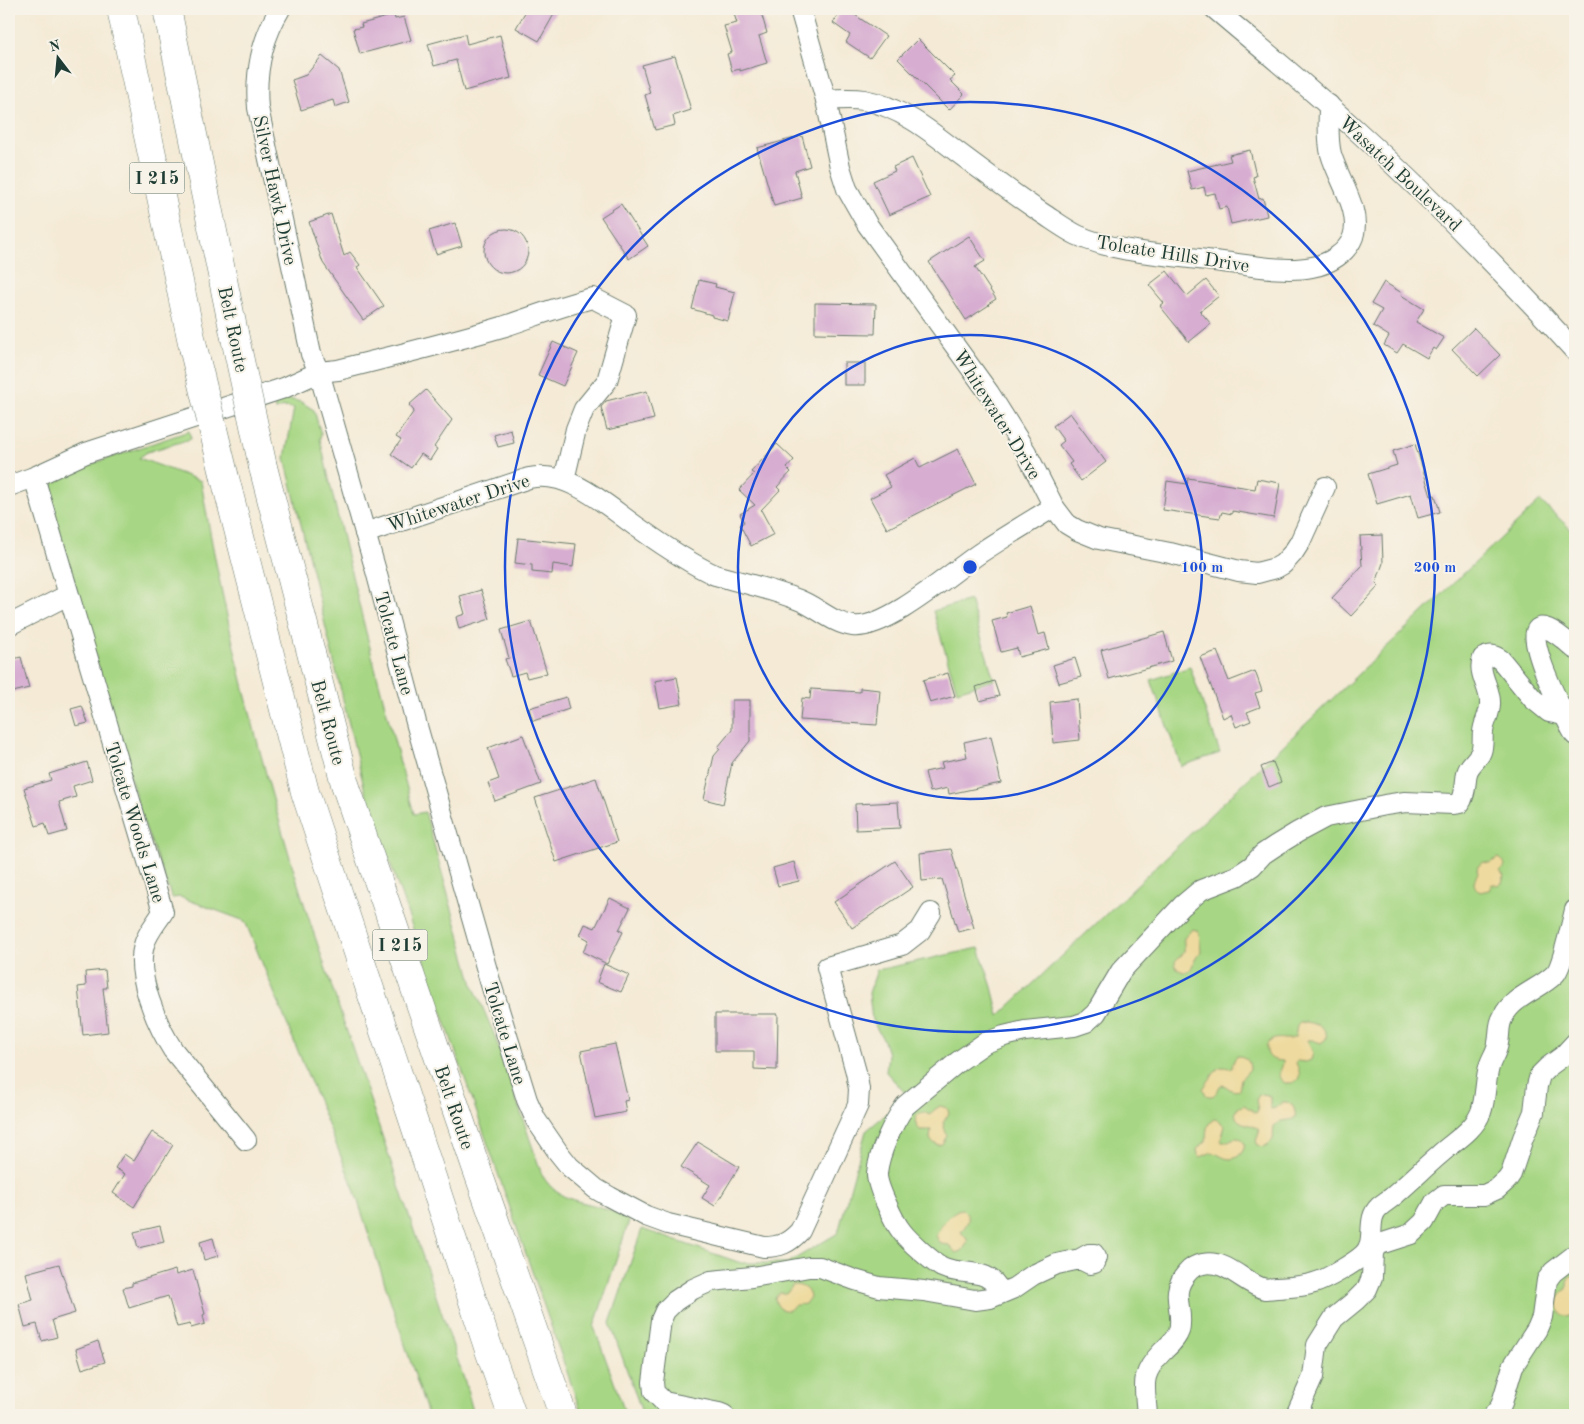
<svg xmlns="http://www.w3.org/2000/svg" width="1584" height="1424" viewBox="0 0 1584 1424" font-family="'Old Standard TT',serif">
<rect width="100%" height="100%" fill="#f7f3e8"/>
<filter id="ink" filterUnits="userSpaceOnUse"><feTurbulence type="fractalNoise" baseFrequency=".02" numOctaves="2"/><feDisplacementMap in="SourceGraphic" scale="10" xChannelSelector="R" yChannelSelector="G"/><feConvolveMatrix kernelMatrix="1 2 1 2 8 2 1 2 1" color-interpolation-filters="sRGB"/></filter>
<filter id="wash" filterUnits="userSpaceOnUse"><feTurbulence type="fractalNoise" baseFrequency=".0096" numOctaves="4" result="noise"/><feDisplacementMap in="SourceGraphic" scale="20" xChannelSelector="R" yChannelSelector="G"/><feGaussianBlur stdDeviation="1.12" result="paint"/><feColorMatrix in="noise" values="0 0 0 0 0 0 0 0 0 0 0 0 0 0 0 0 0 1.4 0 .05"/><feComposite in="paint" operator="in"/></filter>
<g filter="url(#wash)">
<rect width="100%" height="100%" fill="#f4ead5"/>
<g fill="#a7d784" stroke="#638a5c">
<path d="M289,399L301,402L314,410L321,434L320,439C348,565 380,690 414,814L425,812L473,985L494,1034L542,1175C560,1205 583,1199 611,1211C617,1213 623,1218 629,1221L594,1327L626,1415H582L365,791L285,458L294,408L284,407L275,410L274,404Z"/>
<path d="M189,431L191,439L147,452L139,458L201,481C225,626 262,769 306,910L465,1382L474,1415H428L353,1186L245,921L180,897L172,898L142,818L51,501C48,482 58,477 74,470Z"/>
<path d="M1540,501L1575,533V1415H643L610,1323L642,1229L741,1263H788L838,1233L866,1131L908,1096L886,1072L888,1054L884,1041L872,1020L869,993L877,970L979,948L992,987L999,1016Z"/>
<path d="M970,600L994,680L957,691L933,611Z"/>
<path d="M1190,667L1220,753L1181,766L1151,680Z"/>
</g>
<g fill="#eeda9e" stroke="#868c69">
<path d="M1499,858C1506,862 1507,867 1500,871L1504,876L1502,883L1498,886L1492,884L1489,890L1480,892C1472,886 1473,881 1478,873L1477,870L1478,866L1483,862L1489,863Z"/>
<path d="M1192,929L1196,930L1199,932L1201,951C1200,954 1197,956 1196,958C1190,968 1192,977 1177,969C1171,957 1181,960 1184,951C1185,947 1183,942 1184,938Z"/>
<path d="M1307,1022C1316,1024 1329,1027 1326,1039L1321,1043L1312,1040H1307L1313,1052L1311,1060L1306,1062L1297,1061L1296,1063C1302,1075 1301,1084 1285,1083C1273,1075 1283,1071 1283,1061C1272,1061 1265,1057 1267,1044C1278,1033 1285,1043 1295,1037L1297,1026L1300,1023Z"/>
<path d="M1237,1056C1246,1056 1250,1061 1250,1069L1241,1079L1239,1090C1230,1093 1229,1086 1222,1085L1220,1086C1217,1092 1214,1099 1206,1095L1203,1089C1204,1087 1217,1069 1218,1068C1222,1066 1227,1068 1231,1068L1235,1058Z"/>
<path d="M1263,1094L1270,1096V1108L1272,1109L1275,1108L1283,1102H1287L1293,1106C1300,1122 1290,1119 1281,1121C1278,1122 1276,1125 1274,1126C1272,1139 1277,1140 1263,1147L1258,1145L1256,1141L1259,1133L1258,1129C1250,1122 1232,1126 1236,1109L1244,1105L1256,1113L1258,1110L1256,1100L1259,1095Z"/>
<path d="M940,1106L947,1108L949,1113L943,1123L947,1136L942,1144L938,1145L932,1142L930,1139L931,1130H920C913,1123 914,1115 923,1112L930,1115L934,1110Z"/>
<path d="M1214,1119L1218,1120L1225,1126L1221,1140L1222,1142C1228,1143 1231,1138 1237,1138C1251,1140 1243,1158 1231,1159C1223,1159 1219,1154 1212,1152L1201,1157L1198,1155L1197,1149L1206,1141C1207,1132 1205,1124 1214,1119Z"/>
<path d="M961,1209C974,1216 967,1224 961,1232L966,1238L968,1242L962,1251L956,1253L949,1245L941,1244L936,1236C940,1226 951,1211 961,1209Z"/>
<path d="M1575,1274V1309L1572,1315L1568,1317C1554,1313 1555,1295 1567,1289C1567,1282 1567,1276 1575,1274Z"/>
<path d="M793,1285C802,1285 808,1288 810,1297L805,1304C802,1305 799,1304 796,1305C789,1307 795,1307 789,1310C780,1312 775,1304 775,1297L780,1293H787Z"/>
</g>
<g id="blocks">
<g fill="#d7add1">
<path d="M527,9H557L539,41L516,28Z"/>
<path d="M751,9H760L767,33L759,36L767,63L740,71V69L732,71L727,54L732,52L724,26L737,23L734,14Z"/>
<path d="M843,9H846L886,36L870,58L846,42L850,35L833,23Z"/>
<path d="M394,15L395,19L404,17L411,40L360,54L353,29L362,27L361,24Z"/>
<path d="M465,34L467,44L500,35L511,78L464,91L456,60L434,66L428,44Z"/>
<path d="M918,39L955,76L950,80L964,94L949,110L898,59Z"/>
<path d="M322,56L339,70L349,102L335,107L333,100L301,110L292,80L306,75Z"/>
<path d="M675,56L691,110L673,116L675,125L655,130L645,95L650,93L642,65Z"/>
<path d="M802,136L810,166L795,171L802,198L774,206L757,148Z"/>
<path d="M1250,150L1256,176L1253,177L1259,199L1263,198L1267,216L1231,224L1227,207L1219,209L1215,193L1206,195L1204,187L1192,190L1187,171L1231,161L1229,155Z"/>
<path d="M912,158L930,197L889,215L873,181L895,171L893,167Z"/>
<path d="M621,204L648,246L629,259L601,217Z"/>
<path d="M331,214L344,256L350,252L360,265L357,267L384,306L363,320L323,263L309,222Z"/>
<path d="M455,223L462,246L436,254L429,231Z"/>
<circle cx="506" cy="251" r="22"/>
<path d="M969,236L985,261L975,267L996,299L988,304L989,305L966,320L929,262Z"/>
<path d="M1167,271L1187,296L1206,280L1219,296L1200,311L1211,324L1189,342L1160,306L1164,303L1149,285Z"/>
<path d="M699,280L716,284L715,287L735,292L728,321L712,317V315L692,309Z"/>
<path d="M1384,282L1402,293L1401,295L1424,309L1416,322L1444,338L1436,350L1433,348L1427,358L1403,344L1397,353L1384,345L1389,336L1373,326L1382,310L1371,304Z"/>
<path d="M815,303L876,304L875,334L815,333Z"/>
<path d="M1474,328L1500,355L1478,376L1452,349Z"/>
<path d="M553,342L578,353L563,386L538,375Z"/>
<rect x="844" y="363" width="21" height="22"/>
<path d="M426,390L452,420L434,447L437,449L430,460L421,454L411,468L391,454L401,440L396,437L414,411L409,405Z"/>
<path d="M647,391L654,419L607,430L601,407L606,401Z"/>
<path d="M1070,413L1106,462L1081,481L1069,464L1072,462L1059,445L1064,441L1053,426Z"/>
<path d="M511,430L514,443L498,447L494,435Z"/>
<path d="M777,444L794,460L787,468L791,472L777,487L780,490L761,510L774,534L751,546L740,525L744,522L740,514L755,505L739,490L754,474L751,472Z"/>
<path d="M1415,444L1431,496L1435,495L1440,512L1418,518L1411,494L1377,504L1368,474L1397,465L1393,451Z"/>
<path d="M958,449L976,484L887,529L870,498L891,487L884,475L915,458L920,468Z"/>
<path d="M1188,478L1255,489L1257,479L1280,483L1274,518L1232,511V514L1222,512L1220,518L1163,510L1167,481L1187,484Z"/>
<path d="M1382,535L1383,563L1376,583L1379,586L1351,616L1332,598L1362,566L1360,536Z"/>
<path d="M518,538L576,544L573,567L553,564L552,574L532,572V565L515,563Z"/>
<path d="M481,590L490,619L459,629L456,617L465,614L460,596Z"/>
<path d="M1030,606L1038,635L1045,633L1049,649L1019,657L1017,648L1001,652L992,621L1007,617L1006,613Z"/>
<path d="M531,621L547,673L527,678L525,672L511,676L505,659L509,658L501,630Z"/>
<path d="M1164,632L1172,661L1109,679L1101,650Z"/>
<path d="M1217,651L1229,681L1255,671L1262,691L1255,693L1260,707L1247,712L1251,721L1236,727L1231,714L1223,718L1200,657Z"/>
<path d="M21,657L29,688L9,693V660Z"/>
<path d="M1075,658L1081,677L1059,683L1053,665Z"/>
<path d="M948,673L955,696L930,703L923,680Z"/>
<path d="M677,677L682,704L660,708L655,681Z"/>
<path d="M994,681L999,696L980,701L976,687Z"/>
<path d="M860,688L880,690L877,725L800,720L802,698L810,699L811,689L860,692Z"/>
<path d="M566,697L569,709L533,721L529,708Z"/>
<path d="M1077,699L1080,740L1053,743L1050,702Z"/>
<path d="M732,700H750V741L732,763L723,804L704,799L714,756L720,749L718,747L732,730Z"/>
<path d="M82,706L88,723L76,726L71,709Z"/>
<path d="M523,735L541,784L495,801L488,783L499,779L488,748Z"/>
<path d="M991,736L1001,783L949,794L948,788L930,792L925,772L943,768L941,762L967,757L964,742Z"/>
<path d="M87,762L92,780L73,786L76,797L59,802L67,831L49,836L45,823L36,826L24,788L51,780L49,774Z"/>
<path d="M1273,762L1281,782L1269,787L1261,767Z"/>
<path d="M596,778L617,842L556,862L535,798Z"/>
<path d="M898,802L900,828L856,830L855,804Z"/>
<path d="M951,849L974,928L958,932L942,879L922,881L920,853Z"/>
<path d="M895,861L913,887L852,928L834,902Z"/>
<path d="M794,862L799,881L778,886L773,868Z"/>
<path d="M610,898L630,908L619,930L623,932L607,964L583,952L589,940L580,935L585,924L595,928Z"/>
<path d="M604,964L629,975L621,992L597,982Z"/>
<path d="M105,970L107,988H103L108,1032L83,1035L78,987L86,986L85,972Z"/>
<path d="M715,1014H778L777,1070L754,1069V1051H715Z"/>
<path d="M615,1044L628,1100L624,1101L626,1112L595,1118L581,1051Z"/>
<path d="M152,1132L173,1145L134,1207L113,1193L125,1174L115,1168L124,1154L134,1161Z"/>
<path d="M698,1142L739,1167L715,1206L702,1198L710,1185L681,1167Z"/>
<path d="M160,1226L164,1242L138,1248L134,1232Z"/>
<path d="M213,1238L218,1256L204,1260L200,1242Z"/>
<path d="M59,1264L75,1313L52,1320L57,1337L42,1341L37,1324L25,1327L19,1304L33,1300L26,1273Z"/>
<path d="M175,1270L176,1275L193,1270L205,1314L203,1315L205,1324L191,1328L190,1324L177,1327L168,1296L129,1308L123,1288L132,1286V1283Z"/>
<path d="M98,1341L105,1362L82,1369L76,1349Z"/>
</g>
</g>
</g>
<g filter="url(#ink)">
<use href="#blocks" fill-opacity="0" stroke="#6a7a6c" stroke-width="1"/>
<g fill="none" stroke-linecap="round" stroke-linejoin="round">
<defs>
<g id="minor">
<path d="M280,9C262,39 255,73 258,108L311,354L319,372L376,571L417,726L490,981L527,1100L536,1120L558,1152L570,1167L596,1189L610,1197L646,1216L668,1224L764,1247C780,1247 789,1243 800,1231L858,1105L859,1089L856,1072L827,967L902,945L920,931L931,913"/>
<path d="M800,9L826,100L840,167L847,189L867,224L989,393L1026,452L1054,507L1067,524L1077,530L1099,539L1170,553L1239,571L1257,573L1276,568L1283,564L1293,553L1300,542L1325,487"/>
<path d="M1215,9C1262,49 1310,88 1356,130C1433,200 1505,274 1575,351"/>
<path d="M826,100C839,99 851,98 864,100C898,106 929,130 956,151C984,172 1012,193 1042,213C1053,220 1065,229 1077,235C1115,253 1173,255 1214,261C1244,264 1283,273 1312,267C1329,264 1347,253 1353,237C1362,211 1338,179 1331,154C1327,138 1329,121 1329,105"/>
<path d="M34,477L163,912C157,922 147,933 144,945C135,975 157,1025 173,1050L246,1140"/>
<path d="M9,486L34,477L86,453L284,388L319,372L338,370C393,356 448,343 502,327C533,317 562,305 593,298L626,315L607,381L584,409L576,429L564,480"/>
<path d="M365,533L529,478C570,469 609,508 640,529C664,546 689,563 715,575C743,583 772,589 799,600C817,607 832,623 853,626C886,630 952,572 980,553C1004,537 1029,522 1054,507"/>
<path d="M9,625L68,595"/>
<path d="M1575,649C1567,642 1558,633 1548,629C1510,613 1570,727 1575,735"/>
<path d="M1001,1293C988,1265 964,1277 942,1267C931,1261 909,1241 902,1232C894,1222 876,1185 877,1173C879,1152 893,1123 905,1106L959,1061L985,1043L1004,1036L1025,1031L1074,1026L1086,1022L1096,1013L1121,971L1182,906L1201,890L1237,876L1252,866L1263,854L1275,846L1298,832L1326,817L1385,805L1405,802L1454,804L1460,803C1466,794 1465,783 1467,773C1469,765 1476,761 1480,754C1484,747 1482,739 1483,732C1484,721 1491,713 1490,702C1490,687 1477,673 1483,658C1491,654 1494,655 1501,660L1533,699L1549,712L1564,715"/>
<path d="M724,1415L719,1413L664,1402L654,1392L653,1382L661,1320L665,1311L675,1301L693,1289L711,1281L752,1277L809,1267H820L855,1280L879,1287L924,1291L975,1300L990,1298L1014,1288L1033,1275L1057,1264L1080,1259L1090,1264L1094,1263L1096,1257L1094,1254H1089L1080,1259"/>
<path d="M1147,1415C1145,1385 1139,1376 1162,1352C1168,1346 1176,1340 1179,1331C1185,1309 1168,1294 1187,1273C1192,1267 1196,1265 1203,1264C1227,1259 1244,1284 1265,1289C1281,1287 1299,1288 1314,1283C1326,1280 1354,1263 1363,1255C1378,1242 1365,1220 1379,1207C1385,1202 1392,1198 1397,1193C1411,1181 1425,1167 1439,1155C1454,1141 1473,1132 1481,1112C1486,1098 1485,1081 1489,1067C1491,1059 1497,1052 1498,1043C1500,1034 1498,1025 1503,1017C1513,996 1539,990 1555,974C1562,967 1572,922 1575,910"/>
<path d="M1296,1415L1313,1377L1317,1345L1334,1318L1356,1300L1367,1289L1372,1277L1373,1252L1377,1245L1411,1234L1424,1222L1435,1202L1444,1195H1484L1497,1189L1507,1180L1511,1174L1523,1138L1534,1112L1537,1086L1540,1075L1548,1067L1563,1056L1575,1043"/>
<path d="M1494,1415L1501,1406L1513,1366L1537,1329L1542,1317L1547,1280L1553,1272L1575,1255"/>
</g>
<g id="highway">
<path d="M121,9L193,347"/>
<path d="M167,9L234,333"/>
<path d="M263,467L345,784L475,1164L563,1415"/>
<path d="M225,478L305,792L489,1350L512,1415"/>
</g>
</defs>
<use href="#minor" stroke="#6a7a6c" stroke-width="22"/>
<use href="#highway" stroke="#6a7a6c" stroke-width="29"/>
<use href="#minor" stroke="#fff" stroke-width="20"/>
<use href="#highway" stroke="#fff" stroke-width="28"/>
<defs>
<g id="highway-bridge">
<path d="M234,333L263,467"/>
<path d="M193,347L225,478"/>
</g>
</defs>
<use href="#highway-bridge" stroke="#6a7a6c" stroke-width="29" stroke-linecap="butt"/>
<use href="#highway-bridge" stroke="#fff" stroke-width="28"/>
</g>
</g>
<g fill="none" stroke="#1d4ed8" stroke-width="2.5">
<circle cx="970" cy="567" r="232"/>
<circle cx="970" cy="567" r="465"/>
</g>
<g text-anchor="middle" stroke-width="4" stroke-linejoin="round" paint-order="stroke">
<g fill="#f7f3e8" stroke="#60746a" stroke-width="1">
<rect x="129.5" y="162.5" width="55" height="31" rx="4"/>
<rect x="372.5" y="929.5" width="55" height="31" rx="4"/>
</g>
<g font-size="18" font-weight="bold" fill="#1f3d34">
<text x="157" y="184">I 215</text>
<text x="400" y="951">I 215</text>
</g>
<g font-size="19" fill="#1f3d34" stroke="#f7f3e8">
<text transform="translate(1401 173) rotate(43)" y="7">Wasatch Boulevard</text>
<text transform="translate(276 190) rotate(78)" y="7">Silver Hawk Drive</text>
<text transform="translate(1173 253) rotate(9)" y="7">Tolcate Hills Drive</text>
<text transform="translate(234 329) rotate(78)" y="7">Belt Route</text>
<text transform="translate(998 414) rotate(58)" y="7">Whitewater Drive</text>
<text transform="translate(458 502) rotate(-18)" y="7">Whitewater Drive</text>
<text transform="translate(395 643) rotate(75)" y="7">Tolcate Lane</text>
<text transform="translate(329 722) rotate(75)" y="7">Belt Route</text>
<text transform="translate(136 822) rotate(73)" y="7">Tolcate Woods Lane</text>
<text transform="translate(506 1033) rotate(73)" y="7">Tolcate Lane</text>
<text transform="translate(455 1107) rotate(71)" y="7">Belt Route</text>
</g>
</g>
<circle cx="970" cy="567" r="8" fill="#1d4ed8" stroke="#f7f3e8" stroke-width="2.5"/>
<g font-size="15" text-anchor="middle" font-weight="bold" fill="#1d4ed8" stroke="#f7f3e8" stroke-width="4" stroke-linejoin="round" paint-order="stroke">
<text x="1202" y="572">100 m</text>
<text x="1435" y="572">200 m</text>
</g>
<rect width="1584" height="1424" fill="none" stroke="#f7f3e8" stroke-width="30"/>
<g transform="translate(58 58) rotate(344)" stroke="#f7f3e8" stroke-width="4" paint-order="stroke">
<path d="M0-4L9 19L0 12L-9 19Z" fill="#1f3d34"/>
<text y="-8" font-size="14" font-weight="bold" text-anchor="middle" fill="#1f3d34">N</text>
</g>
</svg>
